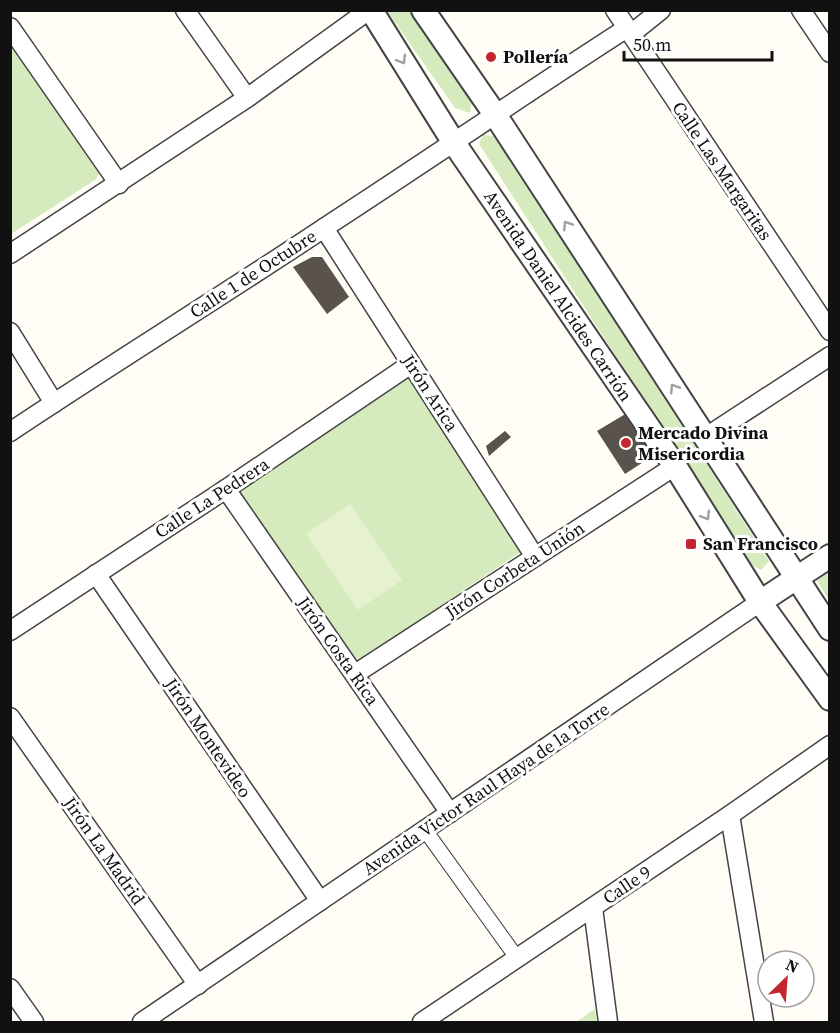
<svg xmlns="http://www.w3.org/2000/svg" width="840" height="1033" viewBox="0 0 840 1033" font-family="'Source Serif 4',serif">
<rect width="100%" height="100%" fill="#fffdf5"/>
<g fill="#d5ebbd">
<path d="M387,11H409L472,102L470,113L455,108Z"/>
<path d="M10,40L102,170L95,180L11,234Z"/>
<path d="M483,135L495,136L769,561L761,570L750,564L479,144Z"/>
<path d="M406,374L522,551L357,662L234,489Z"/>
<path d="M829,572V601L817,580Z"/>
<path d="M595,1009L597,1022H576Z"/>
</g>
<path fill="#e6f2cf" d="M350,504L402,580L358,610L306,534Z"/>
<g fill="#5a524d">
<path d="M312,257H322L349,297L327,314L293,267Z"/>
<path d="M627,413L654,455L625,474L597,431Z"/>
<path d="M505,431L511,437L489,456L486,446Z"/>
</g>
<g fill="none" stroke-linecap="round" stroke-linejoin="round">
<defs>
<path id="pedestrian" d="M425,830L517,958"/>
<g id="minor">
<path d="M185,10L247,98"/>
<path d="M615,10L830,331"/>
<path d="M801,10L830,53"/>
<path d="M10,27L119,184"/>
<path d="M631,34L661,10"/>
<path d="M324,228L535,557"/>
<path d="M10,254L247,98L369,10"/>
<path d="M10,332L54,403"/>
<path d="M10,432C115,362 222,296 327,226C427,161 526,93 627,28"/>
<path d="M706,437L830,356"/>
<path d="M226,489L450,813"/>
<path d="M96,574L320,901"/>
<path d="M10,631L226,489L411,364"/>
<path d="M355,674L675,466"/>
<path d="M10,717L198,985"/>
<path d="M730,815L764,1022"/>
<path d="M593,908L608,1022"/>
<path d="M10,988L34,1022"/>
<path d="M142,1022L760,602"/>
<path d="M422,1022L730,815L830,745"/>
</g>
<g id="tertiary">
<path d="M371,10L454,143L675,466L760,602L830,699"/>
<path d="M423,10L494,113L830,629"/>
<path d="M760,602L830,556"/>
</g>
</defs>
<use href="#pedestrian" stroke="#444" stroke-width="16"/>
<use href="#minor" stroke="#444" stroke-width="21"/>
<use href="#tertiary" stroke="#444" stroke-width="26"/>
<use href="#pedestrian" stroke="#fff" stroke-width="14"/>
<use href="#minor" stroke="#fff" stroke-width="18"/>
<use href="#tertiary" stroke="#fff" stroke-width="22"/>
</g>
<defs><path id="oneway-chevron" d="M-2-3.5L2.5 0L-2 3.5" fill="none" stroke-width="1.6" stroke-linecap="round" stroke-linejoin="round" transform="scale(1.5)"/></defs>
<g stroke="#a0a0a0">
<use href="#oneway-chevron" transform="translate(402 60) rotate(58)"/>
<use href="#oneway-chevron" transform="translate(567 225) rotate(-123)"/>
<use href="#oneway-chevron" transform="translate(674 388) rotate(-123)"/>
<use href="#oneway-chevron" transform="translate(706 516) rotate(58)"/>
</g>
<g fill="#c4262e" stroke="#fff" stroke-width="2">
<circle cx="491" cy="57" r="6"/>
<circle cx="626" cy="443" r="6"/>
<rect x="685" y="538" width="12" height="12" rx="3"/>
</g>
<g text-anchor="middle" stroke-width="6" stroke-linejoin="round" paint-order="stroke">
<g font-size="18" font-weight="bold" fill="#111" stroke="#fff" text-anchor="start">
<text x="503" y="63">Pollería</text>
<text x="638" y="439">Mercado Divina<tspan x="638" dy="21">Misericordia</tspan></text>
<text x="703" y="550">San Francisco</text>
</g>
<g font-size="18" fill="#111" stroke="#fff">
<text transform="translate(722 171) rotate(56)" y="6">Calle Las Margaritas</text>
<text transform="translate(253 274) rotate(-33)" y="6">Calle 1 de Octubre</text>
<text transform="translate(558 296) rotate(56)" y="6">Avenida Daniel Alcides Carrión</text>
<text transform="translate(430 393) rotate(57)" y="6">Jirón Arica</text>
<text transform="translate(212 498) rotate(-33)" y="6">Calle La Pedrera</text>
<text transform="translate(515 570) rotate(-33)" y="6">Jirón Corbeta Unión</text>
<text transform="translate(338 651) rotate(55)" y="6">Jirón Costa Rica</text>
<text transform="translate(208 738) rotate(56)" y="6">Jirón Montevideo</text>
<text transform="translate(486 789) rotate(-34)" y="6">Avenida Victor Raul Haya de la Torre</text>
<text transform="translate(104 851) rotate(55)" y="6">Jirón La Madrid</text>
<text transform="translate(627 885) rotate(-34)" y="6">Calle 9</text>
</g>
</g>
<rect width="840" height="1033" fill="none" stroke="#111111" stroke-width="24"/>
<g transform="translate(786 979) rotate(25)"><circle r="28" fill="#ffffff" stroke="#a0a0a0" stroke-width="1.5"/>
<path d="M0-4.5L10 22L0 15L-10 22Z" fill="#c4262e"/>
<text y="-9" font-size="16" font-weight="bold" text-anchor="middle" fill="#111111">N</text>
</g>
<path d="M624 51v9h148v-9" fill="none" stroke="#111111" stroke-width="3"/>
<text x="633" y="51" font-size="18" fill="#111111" stroke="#ffffff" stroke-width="4.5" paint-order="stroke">50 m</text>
</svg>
